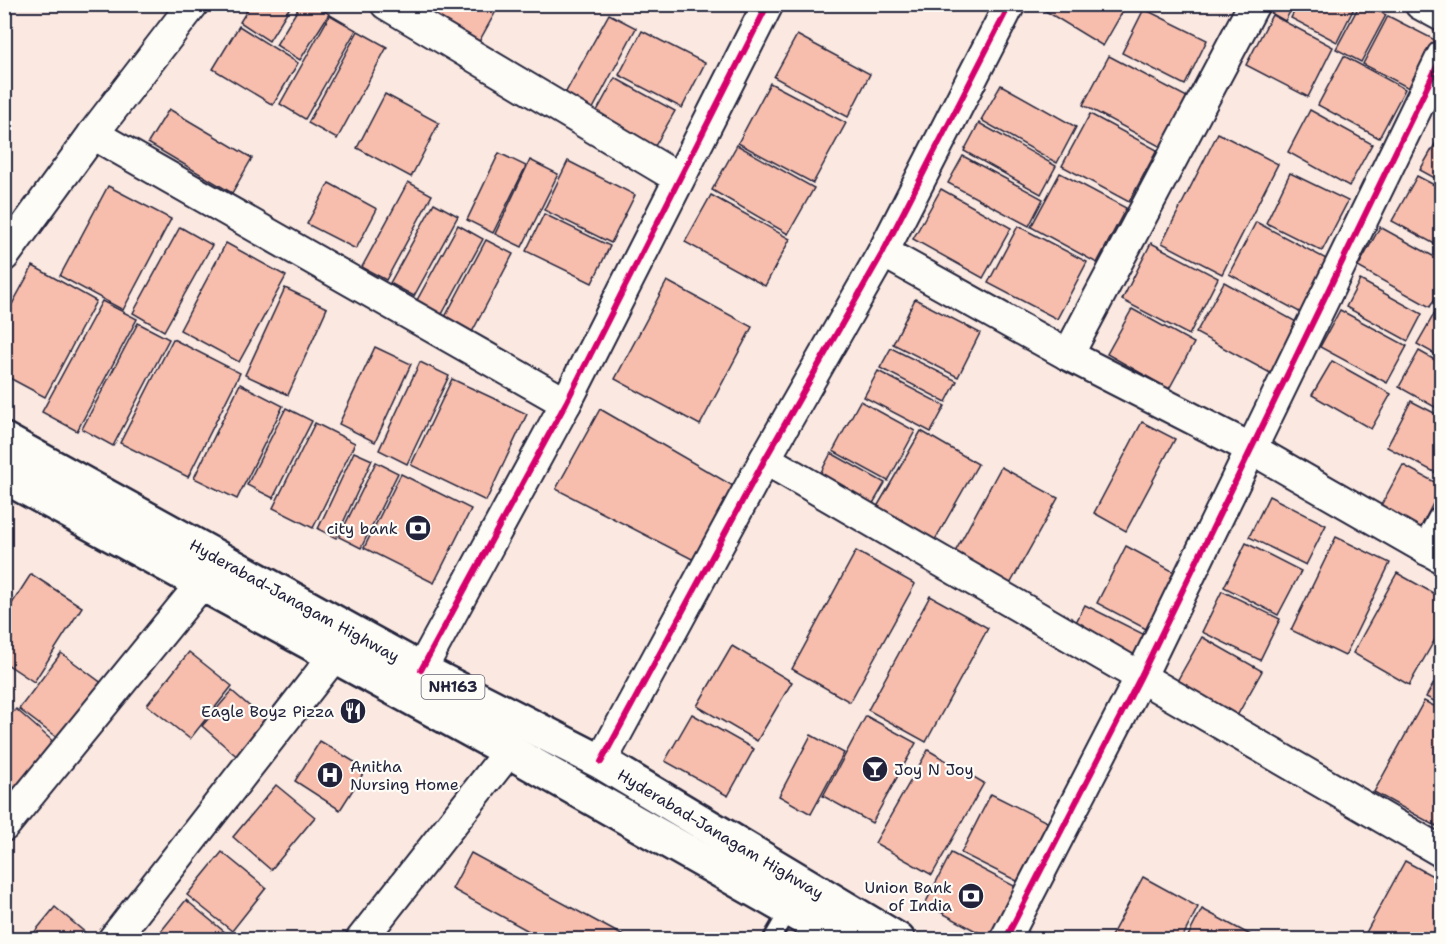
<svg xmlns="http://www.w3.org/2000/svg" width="1446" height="944" viewBox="0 0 1446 944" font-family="'Shantell Sans',sans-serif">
<rect width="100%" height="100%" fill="#fbe9e1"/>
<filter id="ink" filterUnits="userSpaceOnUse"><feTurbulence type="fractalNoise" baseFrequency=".0167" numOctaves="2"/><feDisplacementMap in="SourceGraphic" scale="12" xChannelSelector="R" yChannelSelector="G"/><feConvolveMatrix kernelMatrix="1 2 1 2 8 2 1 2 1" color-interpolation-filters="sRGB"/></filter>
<g filter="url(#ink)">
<g fill="#f7bead" stroke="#22223b" stroke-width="1.5">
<path d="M251,4H292L269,41L240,22Z"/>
<path d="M301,4H314L329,14L300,60L276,45Z"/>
<path d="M421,4H500L476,47L416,13Z"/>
<path d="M1034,4H1127L1103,46Z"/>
<path d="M1266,4H1294L1285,21L1264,9Z"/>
<path d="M1298,4H1356L1337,42L1291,18Z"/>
<path d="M1360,4H1366L1386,15L1361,62L1336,49Z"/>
<path d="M1144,9L1207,40L1185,85L1122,53Z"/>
<path d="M609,14L636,28L589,116L561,101Z"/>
<path d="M330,15L356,30L305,119L280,104Z"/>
<path d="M1272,15L1333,47L1308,97L1246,65Z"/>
<path d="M1388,16L1435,40L1409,88L1363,64Z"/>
<path d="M239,26L298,63L273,105L213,69Z"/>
<path d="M358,31L387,47L337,139L308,123Z"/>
<path d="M642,31L705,63L682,108L619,75Z"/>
<path d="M797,35L870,74L848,117L774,77Z"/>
<path d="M1109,56L1187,97L1161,147L1083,105Z"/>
<path d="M1344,56L1405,89L1379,138L1318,105Z"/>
<path d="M615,78L675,111L651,153L592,120Z"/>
<path d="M770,83L846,123L813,183L738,143Z"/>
<path d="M1001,85L1076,127L1057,163L981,120Z"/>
<path d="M385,94L439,123L411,177L357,148Z"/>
<path d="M169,109L252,158L232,193L148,143Z"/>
<path d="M1310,110L1372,144L1349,186L1288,152Z"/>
<path d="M1090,114L1157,150L1129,202L1062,166Z"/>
<path d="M979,123L1056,166L1041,194L964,151Z"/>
<path d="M1442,132V182L1420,170Z"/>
<path d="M1218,133L1278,164L1222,274L1162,243Z"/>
<path d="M737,145L814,188L788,234L712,190Z"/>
<path d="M499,153L526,166L493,233L467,220Z"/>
<path d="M963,156L1043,199L1029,226L948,183Z"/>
<path d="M530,160L558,174L522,247L495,234Z"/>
<path d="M568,161L635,195L611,243L544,210Z"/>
<path d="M1060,173L1126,208L1097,263L1031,227Z"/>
<path d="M1290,173L1348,201L1322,251L1266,223Z"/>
<path d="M1417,176L1442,189V248L1392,221Z"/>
<path d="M408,182L432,195L386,280L362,267Z"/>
<path d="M329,183L377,209L356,249L307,224Z"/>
<path d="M108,186L171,219L123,310L60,276Z"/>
<path d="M941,189L1011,228L983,278L913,239Z"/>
<path d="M711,195L790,239L765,286L685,242Z"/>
<path d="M434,203L458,216L414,296L390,283Z"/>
<path d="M544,214L610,246L592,283L526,251Z"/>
<path d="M1256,222L1332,262L1305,315L1229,274Z"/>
<path d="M458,225L483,239L441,316L416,302Z"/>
<path d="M1018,226L1087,262L1057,319L988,283Z"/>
<path d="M180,227L212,245L164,331L133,313Z"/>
<path d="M1380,227L1442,261V287L1430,307L1358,267Z"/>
<path d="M486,240L513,254L471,334L444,319Z"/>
<path d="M226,243L286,276L239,362L180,330Z"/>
<path d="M1151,243L1218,278L1189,335L1122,300Z"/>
<path d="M33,266L96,301L45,397L4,375V319Z"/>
<path d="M1360,280L1422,314L1408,341L1346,307Z"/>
<path d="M667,281L752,327L700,425L615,379Z"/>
<path d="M1224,282L1300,324L1272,374L1196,333Z"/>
<path d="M285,288L327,308L288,395L245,375Z"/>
<path d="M915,299L980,333L958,377L893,344Z"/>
<path d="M102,301L137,319L77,431L42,412Z"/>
<path d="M1132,309L1194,343L1169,389L1107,354Z"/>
<path d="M1437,309L1442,312V358L1417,344Z"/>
<path d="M1340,310L1407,346L1387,383L1320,347Z"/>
<path d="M138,323L169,339L113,446L82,429Z"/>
<path d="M173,339L240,373L188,477L120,443Z"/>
<path d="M375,347L411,364L375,442L339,424Z"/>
<path d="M891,348L957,381L946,402L880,368Z"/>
<path d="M1419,351L1442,364V411L1399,387Z"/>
<path d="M1332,361L1391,394L1371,429L1312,395Z"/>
<path d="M420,362L449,376L407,464L379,450Z"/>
<path d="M878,371L945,406L931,432L864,397Z"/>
<path d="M452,379L527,414L486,501L411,465Z"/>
<path d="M240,384L283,406L237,499L194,478Z"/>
<path d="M860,401L915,431L888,481L833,451Z"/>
<path d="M1411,401L1442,417V462L1436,473L1387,447Z"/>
<path d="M286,408L312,421L273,498L247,485Z"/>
<path d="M600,409L735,487L694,560L556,489Z"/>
<path d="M1142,422L1175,439L1126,531L1094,513Z"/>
<path d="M315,423L355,443L313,528L273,508Z"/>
<path d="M921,431L978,464L932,545L874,512Z"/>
<path d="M354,452L372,460L336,538L318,529Z"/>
<path d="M831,453L885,483L871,507L818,478Z"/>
<path d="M376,462L398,473L361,548L339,537Z"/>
<path d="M1403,465L1442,486L1419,531L1379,509Z"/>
<path d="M1001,467L1058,498L1009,586L954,554Z"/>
<path d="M401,474L471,509L434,583L364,548Z"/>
<path d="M1269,496L1326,525L1306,565L1249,537Z"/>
<path d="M1336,537L1390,563L1345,656L1291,630Z"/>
<path d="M1246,543L1301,571L1278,615L1224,587Z"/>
<path d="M1126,546L1178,574L1148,630L1097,603Z"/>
<path d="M856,551L915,584L850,702L792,669Z"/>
<path d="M1397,573L1442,598V627L1409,685L1353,653Z"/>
<path d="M31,574L82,607L34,682L4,662V616Z"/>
<path d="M1222,591L1280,619L1260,660L1202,632Z"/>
<path d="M930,596L988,628L926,742L868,710Z"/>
<path d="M1085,605L1149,637L1138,659L1074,626Z"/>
<path d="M1202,637L1262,671L1232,725L1172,690Z"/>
<path d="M732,646L792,682L757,741L697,706Z"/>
<path d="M189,652L232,686L190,739L147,705Z"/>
<path d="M61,653L103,684L60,740L19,709Z"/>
<path d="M1442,669V705L1426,697Z"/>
<path d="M232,691L271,725L241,760L202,726Z"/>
<path d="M1424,701L1442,710V816L1436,826L1374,792Z"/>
<path d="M16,709L56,744L11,795L4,789V721Z"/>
<path d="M692,714L754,749L728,796L665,761Z"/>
<path d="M866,716L916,743L872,823L823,796Z"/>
<path d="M811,735L844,753L811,814L779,796Z"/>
<path d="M320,741L366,769L340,810L295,781Z"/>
<path d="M928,750L984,783L932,875L875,843Z"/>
<path d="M276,785L315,817L271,870L233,837Z"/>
<path d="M991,794L1049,823L1019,882L961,853Z"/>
<path d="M222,852L266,888L232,931L187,895Z"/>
<path d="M471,853L631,940H545L452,889Z"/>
<path d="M951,853L1018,888L991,939L925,904Z"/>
<path d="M1405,861L1442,881V936L1440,940H1362Z"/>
<path d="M1143,877L1198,907L1181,940H1109Z"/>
<path d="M186,900L227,934L223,940H154Z"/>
<path d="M55,907L94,940H28Z"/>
<path d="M1202,909L1258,939V940H1186Z"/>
</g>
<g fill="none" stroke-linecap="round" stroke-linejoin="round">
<defs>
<path id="lane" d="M771,940L789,909"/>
<g id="street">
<path d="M386,4L678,178"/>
<path d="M1420,4L1442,16"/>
<path d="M93,134L566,403"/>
<path d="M883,252L1068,355L1250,448L1442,558"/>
<path d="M4,256L93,134L193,4"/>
<path d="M1068,355L1254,4"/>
<path d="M765,459L1442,852"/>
<path d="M1427,550L1442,522"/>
<path d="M421,670L566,403L768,4"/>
<path d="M601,762L765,459L883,252L1010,4"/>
<path d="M4,826L202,583"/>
<path d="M113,940L334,656"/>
<path d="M361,940L509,751"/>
<path d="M1005,940L1140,678L1442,56"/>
</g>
<g id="highway">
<path id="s1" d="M4,440L421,670L601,762L898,940"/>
<path d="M4,476L509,751L843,940"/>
</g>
</defs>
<use href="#lane" stroke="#22223b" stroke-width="20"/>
<use href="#street" stroke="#22223b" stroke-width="34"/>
<use href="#highway" stroke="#22223b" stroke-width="38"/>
<use href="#lane" stroke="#fdfcf7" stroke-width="15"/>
<use href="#street" stroke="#fdfcf7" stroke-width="30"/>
<use href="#highway" stroke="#fdfcf7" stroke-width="33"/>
<defs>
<g id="cycleway">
<path d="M421,670L566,403L768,4"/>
<path d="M601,762L765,459L883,252L1010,4"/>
<path d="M1005,940L1140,678L1442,56"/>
</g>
</defs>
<use href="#cycleway" stroke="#fdfcf7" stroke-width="10"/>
<use href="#cycleway" stroke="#d6006c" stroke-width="6"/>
</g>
</g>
<defs>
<symbol id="bank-disc" viewBox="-11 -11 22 22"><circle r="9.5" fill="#22223b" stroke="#fdfcf7"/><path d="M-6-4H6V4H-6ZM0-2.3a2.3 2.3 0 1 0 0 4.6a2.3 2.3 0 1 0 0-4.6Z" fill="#fff"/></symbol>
<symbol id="restaurant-disc" viewBox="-11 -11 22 22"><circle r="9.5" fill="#22223b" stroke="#fdfcf7"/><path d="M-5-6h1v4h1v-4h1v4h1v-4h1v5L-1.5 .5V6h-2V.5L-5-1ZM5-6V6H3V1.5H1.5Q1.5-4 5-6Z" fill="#fff"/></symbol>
<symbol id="bar-disc" viewBox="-11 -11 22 22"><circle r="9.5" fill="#22223b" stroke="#fdfcf7"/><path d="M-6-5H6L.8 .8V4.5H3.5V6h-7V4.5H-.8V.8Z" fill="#fff"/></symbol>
<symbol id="hospital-disc" viewBox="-11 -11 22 22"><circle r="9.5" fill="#22223b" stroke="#fdfcf7"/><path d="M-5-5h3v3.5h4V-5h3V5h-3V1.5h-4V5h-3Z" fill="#fff"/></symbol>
</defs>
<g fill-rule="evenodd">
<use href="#bank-disc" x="403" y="513" width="30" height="30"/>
<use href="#restaurant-disc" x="338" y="696" width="30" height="30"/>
<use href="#bar-disc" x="860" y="754" width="30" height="30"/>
<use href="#hospital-disc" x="315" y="760" width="30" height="30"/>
<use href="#bank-disc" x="956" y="881" width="30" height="30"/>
</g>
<g text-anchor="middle" stroke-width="4.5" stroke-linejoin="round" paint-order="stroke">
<rect fill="#fdfcf7" stroke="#646373" stroke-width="1.5" x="421.5" y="675" width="63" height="24" rx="4.5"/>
<g font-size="15" font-weight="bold" fill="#22223b">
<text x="453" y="692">NH163</text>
</g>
<g font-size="16" fill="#22223b" stroke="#fdfcf7" text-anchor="end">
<text x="398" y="534">city bank</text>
<text x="334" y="717">Eagle Boyz Pizza</text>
<text x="350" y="772" text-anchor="start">Anitha<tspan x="350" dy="18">Nursing Home</tspan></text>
<text x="894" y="775" text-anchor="start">Joy N Joy</text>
<text x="952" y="893">Union Bank<tspan x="952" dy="18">of India</tspan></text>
</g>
<g font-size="16" fill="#22223b" stroke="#fdfcf7">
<text dy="6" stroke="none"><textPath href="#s1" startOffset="332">Hyderabad-Janagam Highway</textPath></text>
<text dy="6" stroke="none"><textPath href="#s1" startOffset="818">Hyderabad-Janagam Highway</textPath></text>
</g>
</g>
<rect width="1446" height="944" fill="none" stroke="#fdfcf7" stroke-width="24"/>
<rect x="12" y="12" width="1422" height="920" fill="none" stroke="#22223b" stroke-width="2" filter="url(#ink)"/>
</svg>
